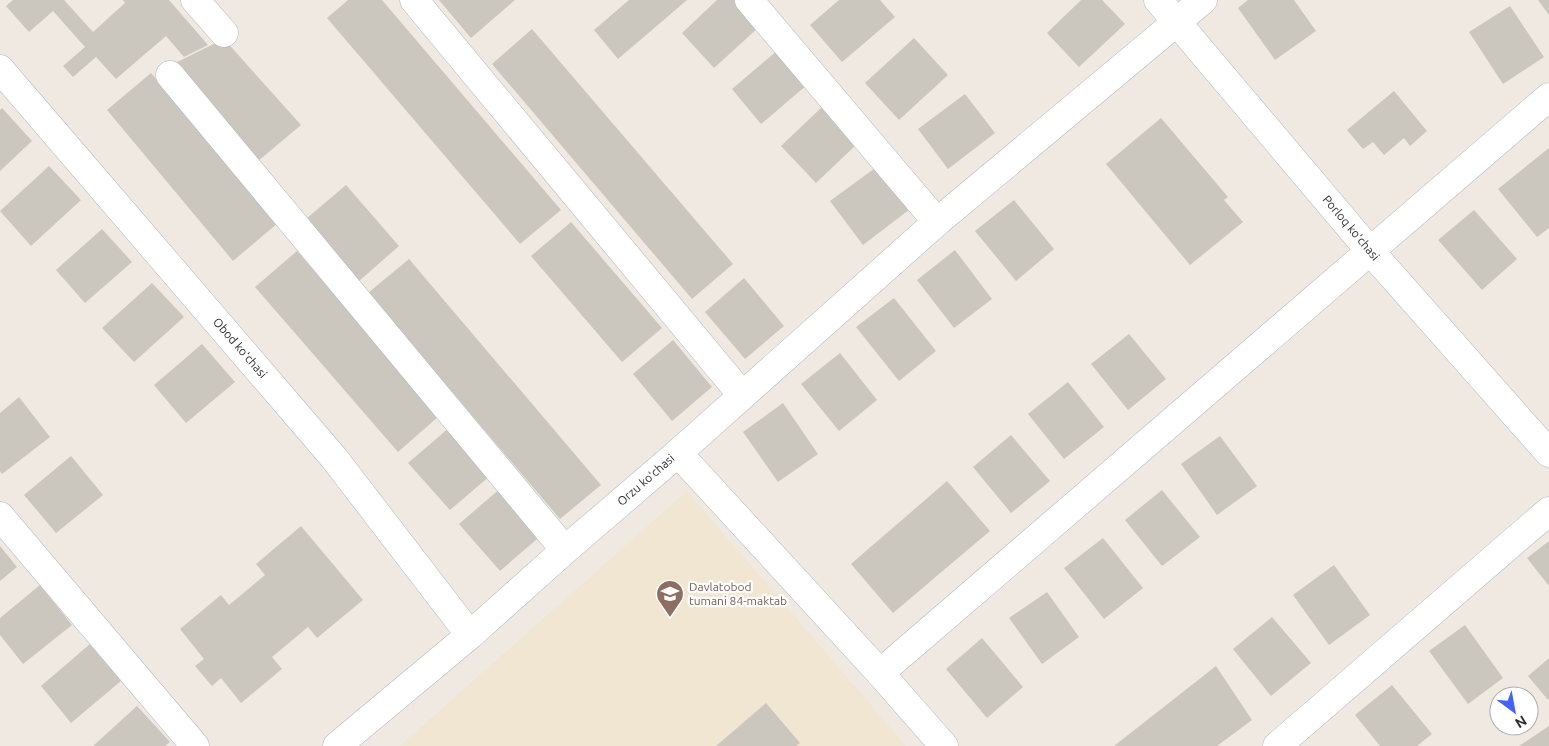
<svg xmlns="http://www.w3.org/2000/svg" width="1549" height="746" viewBox="0 0 1549 746" font-family="Ubuntu,sans-serif">
<rect width="100%" height="100%" fill="#efe9e1"/>
<path fill="#f0e6d1" d="M687,491L906,746H400Z"/>
<g fill="#cbc7bf">
<path d="M13,0H64L93,32L125,3L123,0H169L208,45L184,57L166,36L116,79L96,57L73,77L63,66L85,47L53,11L29,32L6,6Z"/>
<path d="M348,0H382L561,210L520,244L327,18Z"/>
<path d="M439,0H515L471,38Z"/>
<path d="M629,0H687L618,59L594,30Z"/>
<path d="M717,0H734L759,27L714,68L682,33Z"/>
<path d="M839,0H880L895,17L842,62L810,25Z"/>
<path d="M1081,0H1102L1125,24L1079,67L1047,33Z"/>
<path d="M1248,0H1294L1316,31L1275,60L1238,8Z"/>
<path d="M1538,0H1549V15Z"/>
<path d="M1510,6L1544,57L1503,84L1469,32Z"/>
<path d="M532,29L733,264L692,299L492,64Z"/>
<path d="M914,38L948,75L899,120L865,83Z"/>
<path d="M224,39L301,125L257,162L171,65Z"/>
<path d="M778,50L807,85L761,124L732,89Z"/>
<path d="M151,73L278,223L233,261L107,110Z"/>
<path d="M1394,91L1427,131L1410,146L1404,138L1384,155L1373,142L1363,149L1347,130Z"/>
<path d="M965,94L995,133L948,169L918,129Z"/>
<path d="M822,107L857,144L816,183L781,146Z"/>
<path d="M2,108L32,141L0,171V110Z"/>
<path d="M1161,118L1228,197L1224,200L1243,222L1190,265L1106,164Z"/>
<path d="M1549,148V228L1537,237L1498,189Z"/>
<path d="M882,163L914,206L863,245L830,201Z"/>
<path d="M49,166L81,200L31,246L0,211Z"/>
<path d="M346,185L399,246L359,281L306,219Z"/>
<path d="M1014,200L1054,249L1016,281L975,231Z"/>
<path d="M1474,210L1517,259L1482,290L1438,240Z"/>
<path d="M571,222L662,328L622,362L531,256Z"/>
<path d="M102,229L132,262L85,303L56,270Z"/>
<path d="M955,250L992,299L954,328L917,280Z"/>
<path d="M297,251L439,416L398,452L255,287Z"/>
<path d="M409,259L601,485L560,519L368,293Z"/>
<path d="M744,278L784,326L745,359L705,312Z"/>
<path d="M152,283L184,317L134,362L102,328Z"/>
<path d="M894,298L936,351L899,381L856,327Z"/>
<path d="M1129,334L1166,379L1128,410L1091,364Z"/>
<path d="M673,340L712,387L672,421L633,374Z"/>
<path d="M202,344L235,382L186,423L154,385Z"/>
<path d="M840,353L877,400L839,431L801,384Z"/>
<path d="M1068,382L1104,427L1064,459L1028,414Z"/>
<path d="M19,397L50,437L2,474L0,471V413Z"/>
<path d="M783,403L818,454L778,482L743,432Z"/>
<path d="M450,427L491,475L450,510L408,463Z"/>
<path d="M1011,435L1050,481L1011,513L973,467Z"/>
<path d="M1220,436L1257,486L1217,515L1181,464Z"/>
<path d="M71,456L103,495L56,533L24,495Z"/>
<path d="M947,481L990,531L893,613L851,564Z"/>
<path d="M502,487L543,534L500,571L459,524Z"/>
<path d="M1162,490L1200,537L1162,566L1125,520Z"/>
<path d="M301,526L363,600L317,638L308,627L272,657L282,669L241,703L221,678L212,686L195,666L204,659L180,629L221,595L229,605L265,575L256,564Z"/>
<path d="M1103,538L1143,588L1104,619L1064,568Z"/>
<path d="M1549,541V586L1527,558Z"/>
<path d="M0,546L17,567L0,581Z"/>
<path d="M1334,565L1370,615L1329,645L1293,595Z"/>
<path d="M40,585L72,625L23,664L0,635V618Z"/>
<path d="M1047,592L1079,637L1042,664L1009,618Z"/>
<path d="M1272,617L1311,663L1271,696L1233,649Z"/>
<path d="M1465,625L1503,678L1468,704L1429,651Z"/>
<path d="M982,638L1023,687L987,718L946,669Z"/>
<path d="M90,644L121,681L71,723L41,686Z"/>
<path d="M1549,658V698L1548,700L1528,676Z"/>
<path d="M1216,666L1252,720L1217,746H1114Z"/>
<path d="M1392,685L1432,734L1417,746H1380L1355,715Z"/>
<path d="M766,703L800,743L796,746H716Z"/>
<path d="M137,706L170,742L165,746H93Z"/>
<path d="M1549,726V746H1519Z"/>
</g>
<g fill="none" stroke-linecap="round" stroke-linejoin="round">
<defs>
<g id="minor">
<path d="M195,0L224,33"/>
<path d="M414,0L742,395"/>
<path d="M749,0L937,222"/>
<path d="M1158,0L1371,252L1549,453"/>
<path d="M0,69L334,458L470,635"/>
<path d="M170,75L565,550"/>
<path d="M678,453L937,222L1203,0"/>
<path d="M0,516L195,746"/>
<path d="M880,673L1549,97"/>
<path d="M337,746L470,635L565,550L678,453L880,673L944,746"/>
<path d="M1277,746L1549,511"/>
</g>
</defs>
<use href="#minor" stroke="#b4b7c1" stroke-width="29"/>
<use href="#minor" stroke="#fff" stroke-width="28"/>
</g>
<defs>
<symbol id="school-pin" viewBox="-11 -11 22 30"><path d="M0 17L-7.5 6A9.5 9.5 0 1 1 7.5 6Z" fill="#8d6e63" stroke="#fff"/><path d="M0-5L7-2L0 1L-7-2ZM-4 1L0 2.5L4 1V4Q0 6-4 4Z" fill="#fff"/></symbol>
</defs>
<g fill-rule="evenodd">
<use href="#school-pin" x="654" y="578" width="32" height="43"/>
</g>
<g text-anchor="middle" stroke-width="4.5" stroke-linejoin="round" paint-order="stroke">
<g font-size="12" fill="#2e2e2e" stroke="#fff">
<text transform="translate(1351 228) rotate(50)" y="4">Porloq koʻchasi</text>
<text transform="translate(240 348) rotate(49)" y="4">Obod koʻchasi</text>
<text transform="translate(646 480) rotate(-41)" y="4">Orzu koʻchasi</text>
</g>
<g font-size="12" fill="#785e54" stroke="#fff" text-anchor="start">
<text x="689" y="591">Davlatobod<tspan x="689" dy="14">tumani 84-maktab</tspan></text>
</g>
</g>
<g transform="translate(1514 711) rotate(148)"><circle r="24" fill="#ffffff" stroke="#ababab"/>
<path d="M0-4L9 19L0 12L-9 19Z" fill="#4264fb"/>
<text y="-8" font-size="14" font-weight="bold" text-anchor="middle" fill="#2e2e2e">N</text>
</g>
</svg>
